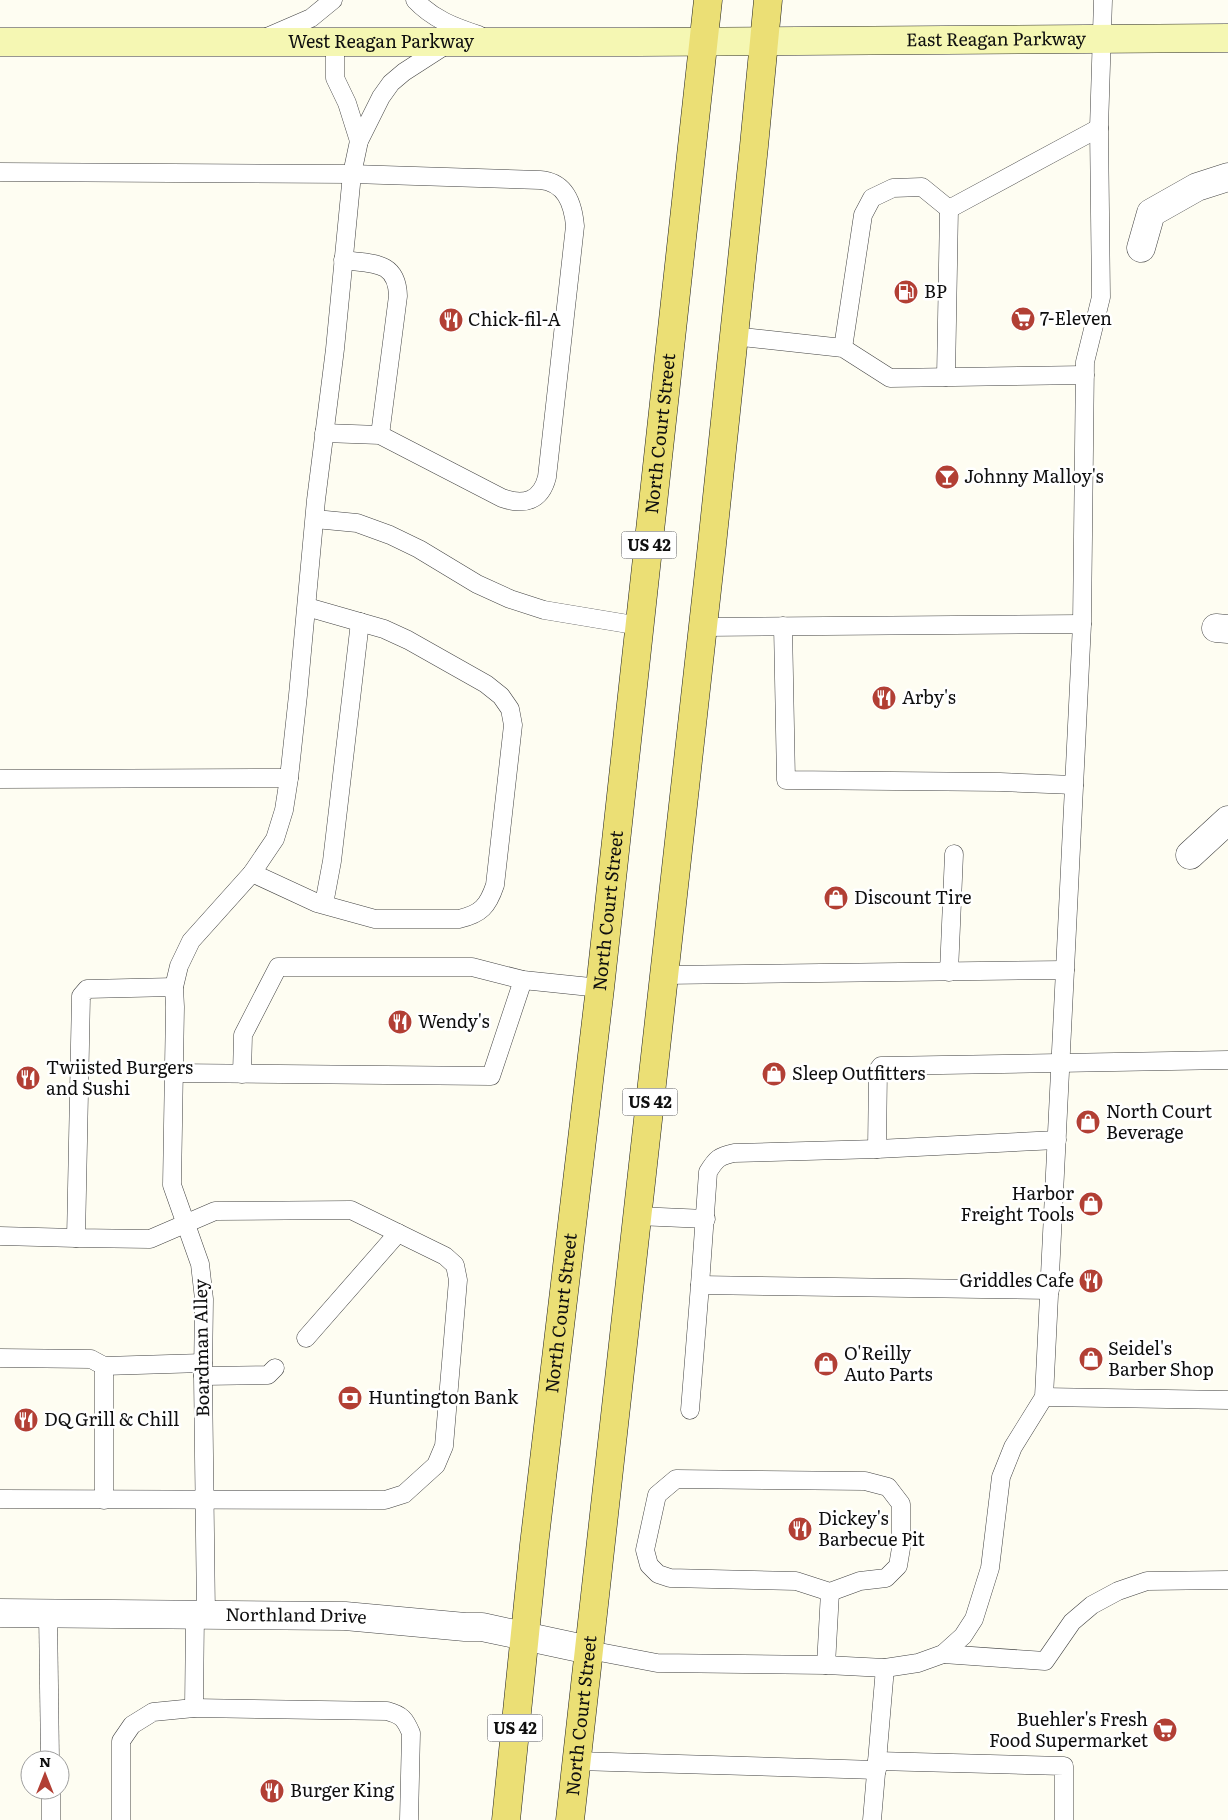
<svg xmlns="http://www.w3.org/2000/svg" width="1228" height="1820" viewBox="0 0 1228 1820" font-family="Literata,serif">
<rect width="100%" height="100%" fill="#fefdf2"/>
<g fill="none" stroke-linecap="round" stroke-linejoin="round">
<defs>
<g id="lane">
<path d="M415,0C433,19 454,27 479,35"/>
<path d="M267,37L311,18L333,0"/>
<path d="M335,41V78L347,103L359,141"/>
<path d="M0,172L352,174L540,180C565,182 573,203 575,226L547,477C541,501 524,506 502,498L380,435L324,433"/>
<path d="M343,260C372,264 397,260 398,296L380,435"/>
<path d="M733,336L843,348L890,378L1085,375"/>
<path d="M843,348L863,215L872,198L893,188L922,187L949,209L1099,128"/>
<path d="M946,377L949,209"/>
<path d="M315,519L357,523L390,535L419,549L477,584L510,599L544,610L640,626"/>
<path d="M1082,624L1085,362L1101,297L1099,128L1103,0"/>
<path d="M783,626L786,780L1000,782L1074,785"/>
<path d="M0,779L289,778"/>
<path d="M252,873L317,903L375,919H459C481,914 488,906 495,885L513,725L510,709L501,696L486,684L408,640L384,629L307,607"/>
<path d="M324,904L332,861L360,622"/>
<path d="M949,972L954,854"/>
<path d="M664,975L1065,970"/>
<path d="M173,1073L491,1076L523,980"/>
<path d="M242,1074L243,1035L278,967H472L523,980L600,988"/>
<path d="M877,1149L878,1070L881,1066L1228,1060"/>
<path d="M637,1216L706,1219"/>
<path d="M0,1236L76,1238"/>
<path d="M700,1285L708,1172C716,1159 719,1156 734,1153L877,1149L1057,1140"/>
<path d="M306,1338L398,1233"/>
<path d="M0,1358L91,1359L104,1366L203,1363"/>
<path d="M104,1366V1500"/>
<path d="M203,1376L268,1375L275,1368"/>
<path d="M1044,1397L1228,1400"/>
<path d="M690,1410L700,1285L1050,1290"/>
<path d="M676,1479L865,1481L888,1487L901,1504V1548L898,1566L886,1578L860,1581L830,1592L796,1581L670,1578L658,1574L649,1565L645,1550L657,1495Z"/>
<path d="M0,1499L385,1500L404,1494L436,1465L444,1446L458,1280L455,1265L445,1256L351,1210L215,1211L150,1239L76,1238L81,996L87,989L174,987"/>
<path d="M48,1613L50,1760"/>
<path d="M206,1614L203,1376L204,1299L200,1264L172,1185L175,1007L174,987L179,966L191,941L252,873L275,839L284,810L289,778L298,695L316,500L335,349L352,174L359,141L381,97L391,83L404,72L449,43"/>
<path d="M589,1650L657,1663L826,1665L885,1668L918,1663L943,1654L963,1636L974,1619L990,1568L1001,1477L1013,1447L1044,1397L1082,624L703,627"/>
<path d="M943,1654L1045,1661L1072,1622L1092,1605L1118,1591L1147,1581L1228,1580"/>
<path d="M826,1665L830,1592"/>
<path d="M194,1708L195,1614"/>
<path d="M577,1761L877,1770"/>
<path d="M877,1761L1064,1766V1820"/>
<path d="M51,1790V1820"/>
<path d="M121,1820V1741L132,1725L153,1712L194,1708L387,1711C402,1715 405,1719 411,1733L409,1820"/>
<path d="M872,1820L885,1668"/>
</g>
<g id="street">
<path d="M1141,248L1151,213L1197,187L1228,177"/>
<path d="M1216,628L1228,629"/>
<path d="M1190,855L1228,820"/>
<path id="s1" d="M0,1613L345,1616L465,1627H482L589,1650"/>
</g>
<g id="secondary">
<path id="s2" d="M0,42H637L1228,38"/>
</g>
<g id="primary">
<path id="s3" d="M506,1820L534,1545L600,988L708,0"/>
<path id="s4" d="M570,1820L711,554L754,146L768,0"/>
</g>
</defs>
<use href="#lane" stroke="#424242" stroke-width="19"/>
<use href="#street" stroke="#424242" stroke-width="29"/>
<use href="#secondary" stroke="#313131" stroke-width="29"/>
<use href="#primary" stroke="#202020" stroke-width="29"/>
<use href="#lane" stroke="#fff" stroke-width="18"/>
<use href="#street" stroke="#fff" stroke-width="28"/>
<use href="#secondary" stroke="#f5f7b3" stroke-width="28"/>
<use href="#primary" stroke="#ebdf75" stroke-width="28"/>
</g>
<defs>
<symbol id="fuel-disc" viewBox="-11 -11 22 22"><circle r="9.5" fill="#b23f34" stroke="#fff"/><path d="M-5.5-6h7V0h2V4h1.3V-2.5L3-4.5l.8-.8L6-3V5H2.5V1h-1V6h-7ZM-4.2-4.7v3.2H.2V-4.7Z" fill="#fff"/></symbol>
<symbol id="supermarket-disc" viewBox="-11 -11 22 22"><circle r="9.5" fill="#b23f34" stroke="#fff"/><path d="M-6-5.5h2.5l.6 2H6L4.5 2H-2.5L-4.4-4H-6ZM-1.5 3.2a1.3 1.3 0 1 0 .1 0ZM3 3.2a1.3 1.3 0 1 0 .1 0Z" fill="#fff"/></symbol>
<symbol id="restaurant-disc" viewBox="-11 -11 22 22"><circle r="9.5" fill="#b23f34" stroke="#fff"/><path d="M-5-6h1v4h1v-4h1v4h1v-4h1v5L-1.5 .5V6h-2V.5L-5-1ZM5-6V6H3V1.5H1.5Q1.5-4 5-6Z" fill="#fff"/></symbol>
<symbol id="bar-disc" viewBox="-11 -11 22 22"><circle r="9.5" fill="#b23f34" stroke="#fff"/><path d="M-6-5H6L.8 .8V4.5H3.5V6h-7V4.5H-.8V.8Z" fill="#fff"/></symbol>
<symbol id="shop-disc" viewBox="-11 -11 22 22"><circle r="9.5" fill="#b23f34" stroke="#fff"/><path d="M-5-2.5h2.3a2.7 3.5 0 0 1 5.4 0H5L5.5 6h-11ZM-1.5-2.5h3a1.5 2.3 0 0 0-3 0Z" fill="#fff"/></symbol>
<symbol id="bank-disc" viewBox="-11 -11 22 22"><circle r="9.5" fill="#b23f34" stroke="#fff"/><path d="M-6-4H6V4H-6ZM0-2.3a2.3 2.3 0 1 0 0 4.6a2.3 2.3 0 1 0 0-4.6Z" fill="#fff"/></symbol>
</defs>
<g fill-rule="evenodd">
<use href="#fuel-disc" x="892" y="278" width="28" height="28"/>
<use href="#supermarket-disc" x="1009" y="305" width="28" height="28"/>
<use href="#restaurant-disc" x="437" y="306" width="28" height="28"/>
<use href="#bar-disc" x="933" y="463" width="28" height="28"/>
<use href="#restaurant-disc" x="870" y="684" width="28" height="28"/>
<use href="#shop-disc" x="822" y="884" width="28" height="28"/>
<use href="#restaurant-disc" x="386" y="1008" width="28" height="28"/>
<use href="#shop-disc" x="760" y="1060" width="28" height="28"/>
<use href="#restaurant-disc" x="14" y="1064" width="28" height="28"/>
<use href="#shop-disc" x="1074" y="1108" width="28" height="28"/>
<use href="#shop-disc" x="1077" y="1190" width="28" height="28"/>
<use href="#restaurant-disc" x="1077" y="1267" width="28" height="28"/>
<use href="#shop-disc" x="1077" y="1345" width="28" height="28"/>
<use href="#shop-disc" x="812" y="1350" width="28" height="28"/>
<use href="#bank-disc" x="336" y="1384" width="28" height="28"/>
<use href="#restaurant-disc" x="12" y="1406" width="28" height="28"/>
<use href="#restaurant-disc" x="786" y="1515" width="28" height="28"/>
<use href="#supermarket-disc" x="1151" y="1716" width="28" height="28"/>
<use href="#restaurant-disc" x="258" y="1777" width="28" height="28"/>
</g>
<g text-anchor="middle" stroke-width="5" stroke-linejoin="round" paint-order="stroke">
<g fill="#fff" stroke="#575757" stroke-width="1">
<rect x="621.5" y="531.5" width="55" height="27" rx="4"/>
<rect x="622.5" y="1088.5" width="55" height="27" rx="4"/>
<rect x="487.5" y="1714.5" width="55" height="27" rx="4"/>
</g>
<g font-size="16" font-weight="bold" fill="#0f0f0f">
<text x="649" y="551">US 42</text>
<text x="650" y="1108">US 42</text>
<text x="515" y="1734">US 42</text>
</g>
<g font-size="18" fill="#0f0f0f" stroke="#fff">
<text dy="6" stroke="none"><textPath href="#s2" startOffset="996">East Reagan Parkway</textPath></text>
<text dy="6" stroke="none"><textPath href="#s2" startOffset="381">West Reagan Parkway</textPath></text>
<text dy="6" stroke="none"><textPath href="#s3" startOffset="1395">North Court Street</textPath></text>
<text dy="6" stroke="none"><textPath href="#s3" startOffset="915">North Court Street</textPath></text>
<text dy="6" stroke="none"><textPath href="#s3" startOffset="510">North Court Street</textPath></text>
<text transform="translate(202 1348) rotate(-91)" y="6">Boardman Alley</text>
<text dy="6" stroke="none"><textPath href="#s1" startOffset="296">Northland Drive</textPath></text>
<text dy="6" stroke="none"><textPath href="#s4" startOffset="105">North Court Street</textPath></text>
</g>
<g font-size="18" fill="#0f0f0f" stroke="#fff" text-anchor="start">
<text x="924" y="298">BP</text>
<text x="1040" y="325">7-Eleven</text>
<text x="468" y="326">Chick-fil-A</text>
<text x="964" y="483">Johnny Malloy's</text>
<text x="902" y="704">Arby's</text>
<text x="854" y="904">Discount Tire</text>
<text x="418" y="1028">Wendy's</text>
<text x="46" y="1074">Twiisted Burgers<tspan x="46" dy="21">and Sushi</tspan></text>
<text x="792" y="1080">Sleep Outfitters</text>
<text x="1106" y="1118">North Court<tspan x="1106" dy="21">Beverage</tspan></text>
<text x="1074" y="1200" text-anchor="end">Harbor<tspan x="1074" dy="21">Freight Tools</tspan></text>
<text x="1074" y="1287" text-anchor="end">Griddles Cafe</text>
<text x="1108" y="1355">Seidel's<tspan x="1108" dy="21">Barber Shop</tspan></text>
<text x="844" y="1360">O'Reilly<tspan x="844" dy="21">Auto Parts</tspan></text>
<text x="368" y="1404">Huntington Bank</text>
<text x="44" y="1426">DQ Grill &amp; Chill</text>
<text x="818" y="1525">Dickey's<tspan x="818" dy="21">Barbecue Pit</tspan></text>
<text x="1148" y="1726" text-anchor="end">Buehler's Fresh<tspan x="1148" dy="21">Food Supermarket</tspan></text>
<text x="290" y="1797">Burger King</text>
</g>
</g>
<g transform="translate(45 1775)"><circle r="24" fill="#ffffff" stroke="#9f9f9f"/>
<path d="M0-4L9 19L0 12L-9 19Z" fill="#b23f34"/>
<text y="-8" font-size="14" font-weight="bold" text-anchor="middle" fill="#0f0f0f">N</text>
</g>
</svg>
